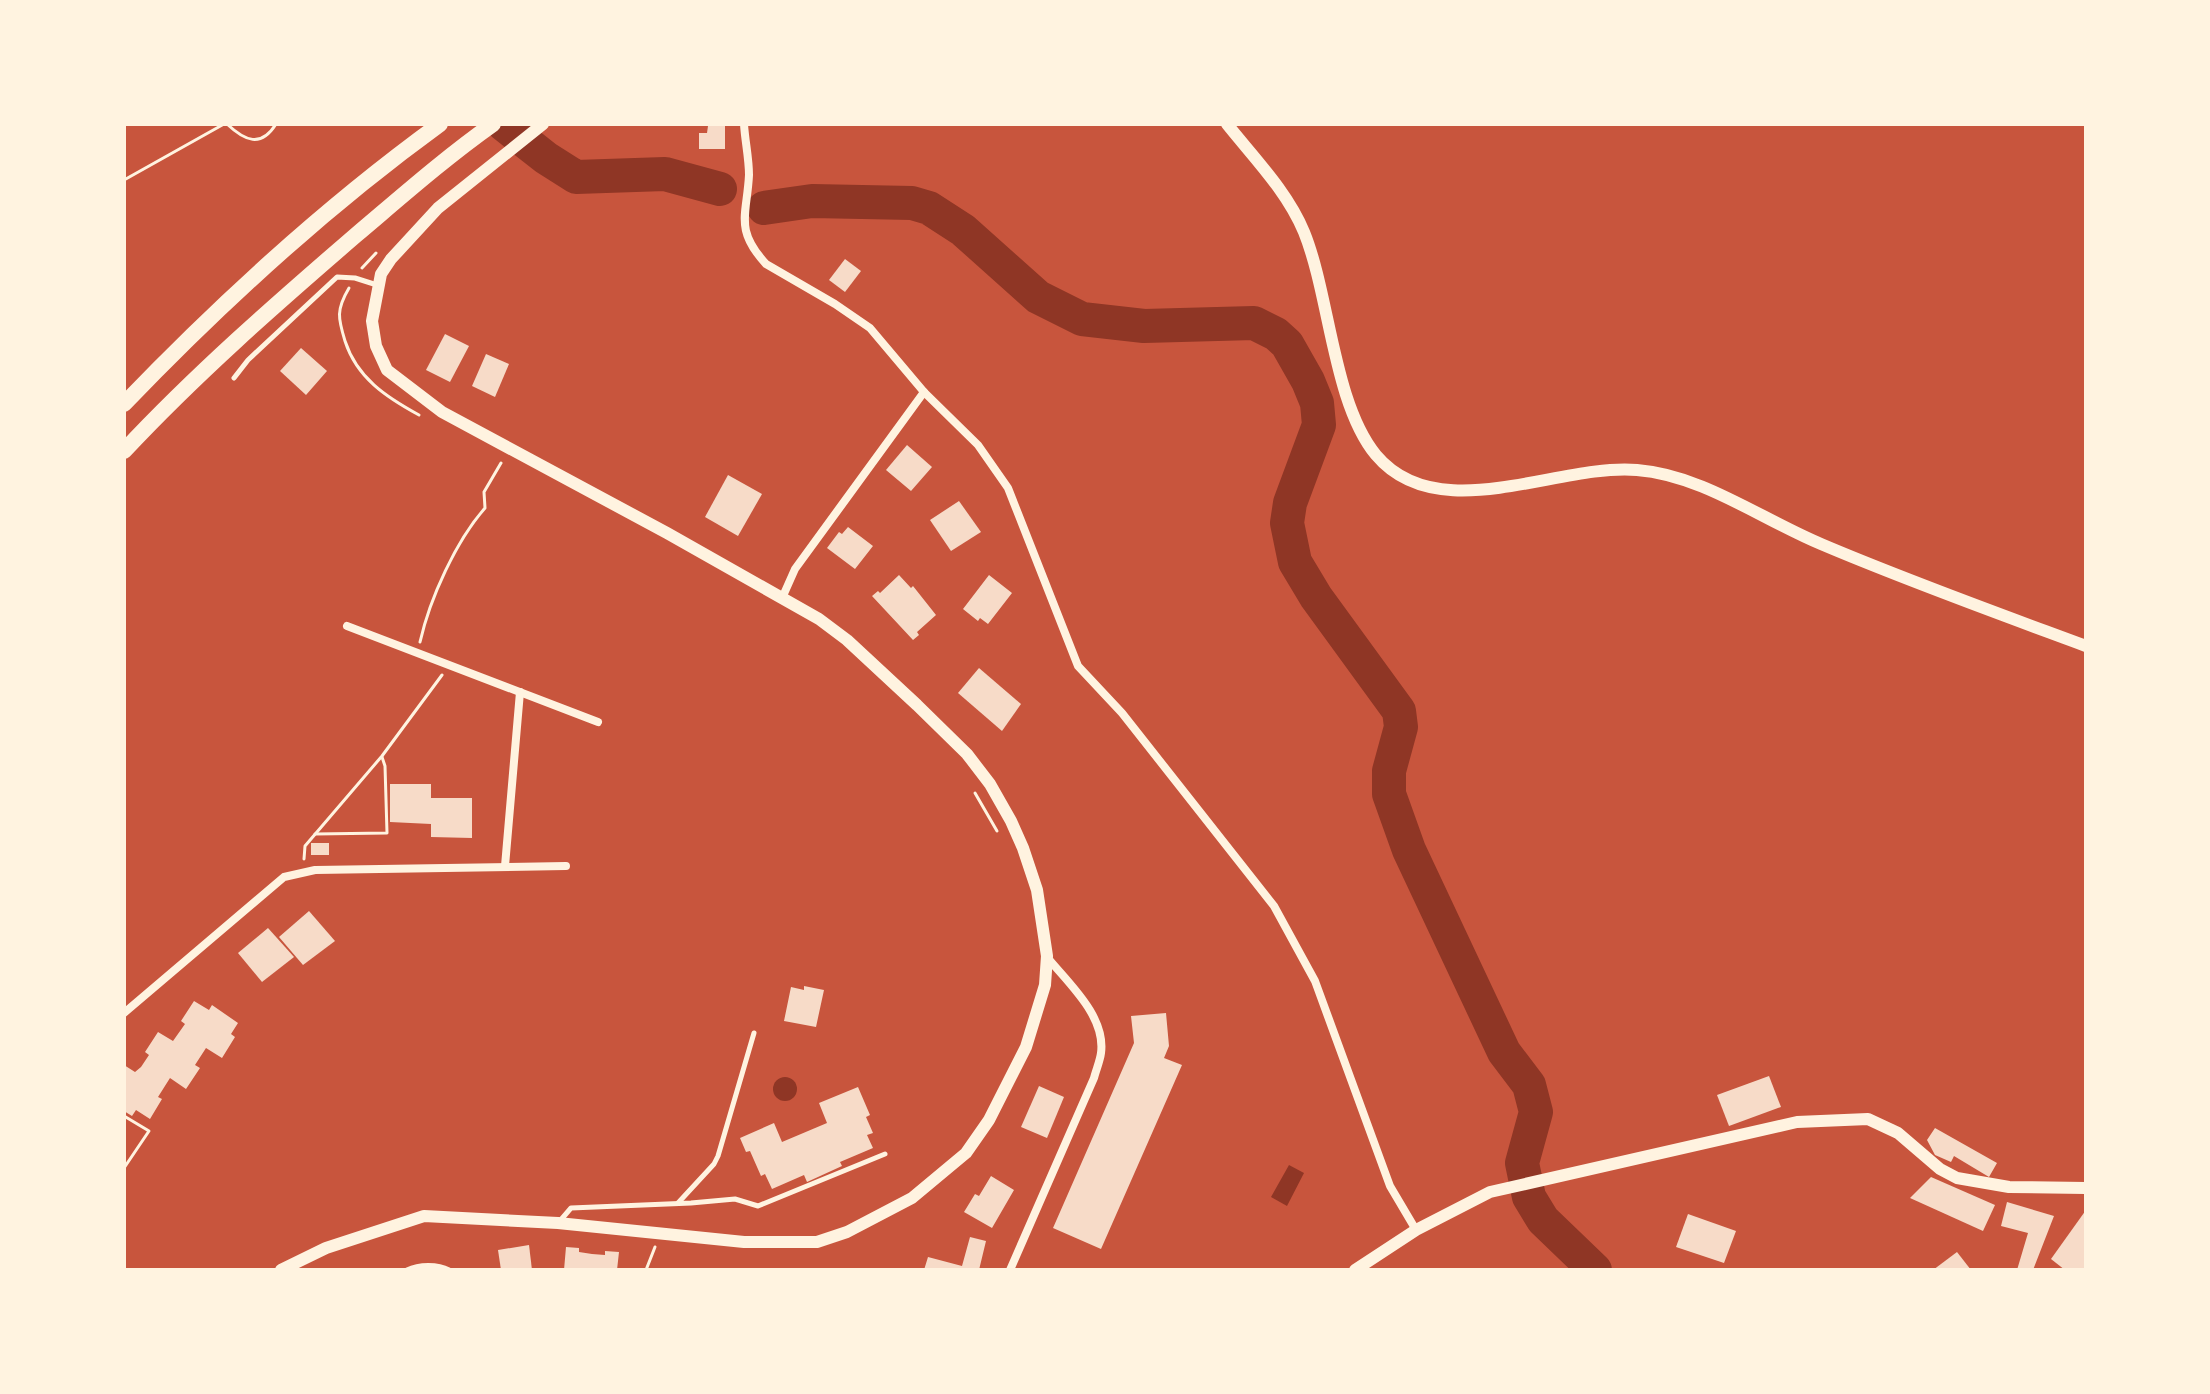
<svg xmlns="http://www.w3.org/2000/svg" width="2210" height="1394" viewBox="0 0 2210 1394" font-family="Lato,sans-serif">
<rect width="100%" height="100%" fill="#c8553d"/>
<g fill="#8f3625">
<circle cx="785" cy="1089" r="12"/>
<path d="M1289,1165L1304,1173L1287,1206L1271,1197Z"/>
</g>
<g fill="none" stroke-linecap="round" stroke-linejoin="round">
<g stroke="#8f3625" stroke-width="34">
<path d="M503,124L546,158L576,177L665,174L720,189"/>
<path d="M764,208L812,201L912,203L929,208L963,230L1038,297L1082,319L1144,326L1254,323L1276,334L1287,344L1308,381L1317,403L1319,425L1290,503L1287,523L1295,562L1316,597L1399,711L1401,727L1389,771V794L1409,850L1504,1052L1529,1085L1536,1112L1522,1163L1529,1197L1543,1220L1595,1270"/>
</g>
</g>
<g fill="#f7dbc8">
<path d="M708,126H725V149H699V133H707Z"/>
<path d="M845,259L861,271L845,292L829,280Z"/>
<path d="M445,334L469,346L450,382L426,370Z"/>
<path d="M301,348L327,371L306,395L280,371Z"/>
<path d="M486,354L509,364L495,397L472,386Z"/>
<path d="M907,445L932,467L911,491L886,470Z"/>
<path d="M728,475L762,494L738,536L705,517Z"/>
<path d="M959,501L981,532L951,551L930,520Z"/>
<path d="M848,527L873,546L855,569L827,548L839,532L842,534Z"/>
<path d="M899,575L911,588L913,586L936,615L917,632L919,635L913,640L872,596L878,591L880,593Z"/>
<path d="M989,575L1012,593L988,624L980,618L978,621L963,609Z"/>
<path d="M979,668L1021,704L1002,731L958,693Z"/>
<path d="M390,784H431V798H472V838L431,837V824L390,822Z"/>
<rect x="311" y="843" width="18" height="12"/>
<path d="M309,911L335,941L303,965L279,937Z"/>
<path d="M268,928L294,957L262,982L238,953Z"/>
<path d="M804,986L824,990L816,1027L784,1021L791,987L804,990Z"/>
<path d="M194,1001L209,1010L212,1005L238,1023L231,1034L235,1037L222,1058L206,1048L195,1065L200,1068L186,1089L170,1078L158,1097L162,1099L150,1119L136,1110L132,1116L124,1111V1065L135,1072L141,1067L149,1055L145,1052L158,1032L173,1041L185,1024L181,1021Z"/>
<path d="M1166,1013L1169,1046L1164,1058L1182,1065L1101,1249L1053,1228L1134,1043L1131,1016Z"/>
<path d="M1769,1076L1781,1107L1729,1126L1717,1095Z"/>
<path d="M1039,1086L1064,1097L1047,1138L1021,1127Z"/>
<path d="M858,1087L870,1115L866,1117L873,1133L867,1135L873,1148L840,1162L842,1166L807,1182L804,1175L772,1189L765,1174L761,1176L750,1151L746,1152L740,1138L774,1123L782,1142L827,1123L819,1103Z"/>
<path d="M1935,1128L1997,1163L1989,1177L1954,1156L1951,1162L1935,1155L1927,1140Z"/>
<path d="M991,1176L1014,1190L992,1228L964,1212L975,1194L979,1196Z"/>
<path d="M1931,1177L1995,1205L1983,1231L1910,1198Z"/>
<path d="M2007,1202L2054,1216L2033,1270H2017L2028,1233L2001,1226Z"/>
<path d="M2086,1210V1270H2065L2051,1259Z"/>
<path d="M1688,1214L1736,1231L1724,1263L1676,1247Z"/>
<path d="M970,1237L986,1241L979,1270H924L928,1257L962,1266Z"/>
<path d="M529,1245L532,1270H501L498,1250Z"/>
<path d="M566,1247L579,1248V1252L592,1254L605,1255V1251L619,1252L617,1270H564Z"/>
<path d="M1957,1252L1971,1270H1933Z"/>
</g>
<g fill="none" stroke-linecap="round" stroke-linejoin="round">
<g stroke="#fff3e0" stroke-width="3">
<path d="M227,124C245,141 261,148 276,124"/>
<path d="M124,180L224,124"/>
<path d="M362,268L376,253"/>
<path d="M349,288C336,310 338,318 345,341C357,378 386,397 419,415"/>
<path d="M420,642C430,598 456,541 485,508L484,492L501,463"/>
<path d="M975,793L997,831"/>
<path d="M315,834L387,833L385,766L382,757"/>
<path d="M304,859L305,846L382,756L442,675"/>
<path d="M124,1116L149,1131L124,1168"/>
<path d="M646,1270L655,1247"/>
</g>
<g stroke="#fff3e0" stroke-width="5">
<path d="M234,378L248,360L337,277L355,278L377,285"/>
<path d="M678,1203L714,1164L718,1156L754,1033"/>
<path d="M559,1222L571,1208L691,1203L735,1199L758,1206L885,1154"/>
<path d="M407,1270C419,1264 438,1264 449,1270"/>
</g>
<g stroke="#fff3e0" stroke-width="8">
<path d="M744,124C745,141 749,158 749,175C747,215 734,229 766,264L835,304L870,328L924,392L978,445L1008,488L1078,666L1122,713L1274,906L1315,981L1390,1186L1416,1230"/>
<path d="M783,596L795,569L924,392"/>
<path d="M347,626L598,722"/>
<path d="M505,866L520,692"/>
<path d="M124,1013L284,877L315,870L566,866"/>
<path d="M1010,1270L1094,1078C1096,1070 1100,1061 1101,1053C1106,1016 1068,983 1047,957"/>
</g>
<g stroke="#fff3e0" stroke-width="12">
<path d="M1227,124C1254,158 1287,191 1304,232C1330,296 1333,403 1376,455C1438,529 1558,463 1637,470C1702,475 1761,519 1821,544C1908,581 1997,613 2086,646"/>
<path d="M281,1270L326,1248L424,1216L558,1223L744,1242H817L847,1232L912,1198L966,1153L989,1120L1026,1047L1045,985L1047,956L1037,890L1023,848L1011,821L990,784L967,754L917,705L847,640L819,619L667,533L442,412L387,370L376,346L372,321L381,274L391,259L438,208L543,124"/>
<path d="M1355,1270L1416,1230L1490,1192L1797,1122L1868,1119L1898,1133L1940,1169L1957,1178L2009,1187L2086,1188"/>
</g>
<g stroke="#fff3e0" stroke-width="16">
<path d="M124,404C221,303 327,206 440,124"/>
<path d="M124,451C196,374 276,304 356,235C401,197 445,158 493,124"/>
</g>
</g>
<rect width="2210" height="1394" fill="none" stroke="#fff3e0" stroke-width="252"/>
</svg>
